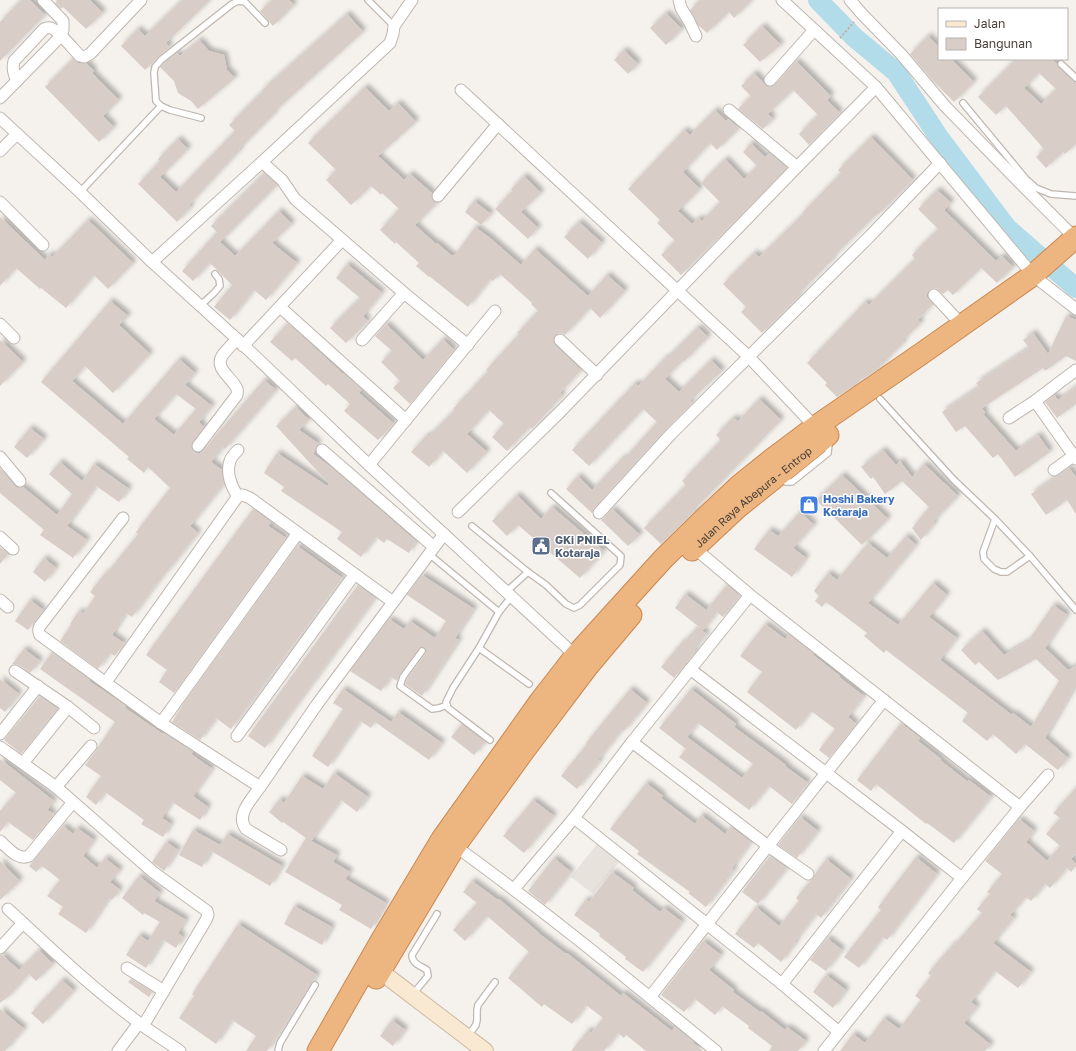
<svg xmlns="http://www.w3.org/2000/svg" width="1076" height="1051" viewBox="0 0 1076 1051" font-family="'Golos Text',sans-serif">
<defs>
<filter id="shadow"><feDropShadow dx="3.5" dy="-3.5" stdDeviation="2" flood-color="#0004"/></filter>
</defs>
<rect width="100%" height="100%" fill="#f5f1ed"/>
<path fill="#e8e2dc" d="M601,839L623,857L593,894L571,877Z"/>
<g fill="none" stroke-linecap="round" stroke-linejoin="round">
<path stroke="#b2dce9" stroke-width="20" d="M818,0L854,37L896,72L938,136L1007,228L1076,288"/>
</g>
<g fill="#d8cec7" fill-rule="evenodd" filter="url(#shadow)">
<path d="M21,0H30L45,15L0,61V22Z"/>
<path d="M56,0H90L103,13L86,29L63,7L61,9L55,3L57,1Z"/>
<path d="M182,0H210L166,43L170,47L158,57L145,70L121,46L138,29L145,36Z"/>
<path d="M272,0H289L294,5L273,26L260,11Z"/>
<path d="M700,0H752L734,18L729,12L707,33L698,25L690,10Z"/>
<path d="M666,13L682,29L666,45L650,28Z"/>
<path d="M347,14L363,32L274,112L275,113L239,149L240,150L189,205L191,207L177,222L138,184L160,161L158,159L178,139L188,149L160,177L176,192L235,131L229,125L263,91L262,90Z"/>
<path d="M762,26L781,45L760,62L743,45Z"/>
<path d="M928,36L939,47V59H951L974,82L954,102L933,81L910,54Z"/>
<path d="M199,40L209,51L224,55L227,70L235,78L198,109L191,101L178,93L174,81L160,67L164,63L177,53L180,56Z"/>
<path d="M624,50L638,64L628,74L614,60Z"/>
<path d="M73,59L78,63H86L94,71L92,73L119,100L103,116L114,127L99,142L45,87Z"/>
<path d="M1016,59H1052L1057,64L1058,67L1073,81L1076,82V144L1065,154L1063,152L1046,168L1036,157L1044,149L1006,106L996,115L978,97ZM1039,73L1056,89L1041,104L1024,88Z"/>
<path d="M796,61L831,96L827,100L840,113L809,145L799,134L818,115L793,90L768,114L773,119L763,129L738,109L751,96L741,86L754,73L766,86L772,87L775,85Z"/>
<path d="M365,87L389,111L398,103L416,122L378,156L404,180L410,174L432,193V199L434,202L437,203L415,225L436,244L437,243L452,256L453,255L454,256L475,227L490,238L521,265L535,249L588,296L607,275L625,291L600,318L590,308L565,335L562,333H558L555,336L553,339L555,345L581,370L560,393L562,396L532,429L530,427L507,451L492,437L504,424L489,410L467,434L487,452L467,473L443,451L429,467L411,452L427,435L428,437L454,411L453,409L488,371L486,370L519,334L517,333L538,311L531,304L532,303L500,274L493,281L490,279L468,307L429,276V277L416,266L419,263L396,242L395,244L380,230L399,209L382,193L381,195L371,186L351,205L326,180L336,170L308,143Z"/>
<path d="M715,110L726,121L728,119L739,128L717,150L710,143L683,172L700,189L678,211L692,224L699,218L702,221L720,202L701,183L725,159L744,179L757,166L743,152L751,143L765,157L770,153L787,168L741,215L681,275L661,255L675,241L657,223L660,220L628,189L684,130L690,135Z"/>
<path d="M871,137L913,180L879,214L878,213L832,258L833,259L797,296L798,297L762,333L741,312L746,307L723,284L754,253L759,257L803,214L802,213L841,173L838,170Z"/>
<path d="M264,173L277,185L220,242L235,256L279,211L292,224L272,243L297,263L266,300L254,290L230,320L214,307L232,285L210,263L193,281L182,271L217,232L211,226Z"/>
<path d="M524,176L541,193L521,212L538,228L528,239L495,209L512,191L511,189Z"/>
<path d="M937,190L951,203L944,210L996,261L1002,256L1013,267L997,283L981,268L953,295L948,290L943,294L936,288H933L930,290L927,293V297L933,304L918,320L921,323L902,341L904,342L878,369L863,379L862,378L857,384L837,397L825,385L827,383L807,363L865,302L869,305L915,259L912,255L938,229L918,209Z"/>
<path d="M474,201L491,214L481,225L465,212Z"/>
<path d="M0,217L45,260L49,254L52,257L88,220L133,263L108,289L94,275L66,308L41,288L40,289L16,268L0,286Z"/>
<path d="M579,222L602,243L588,259L564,237Z"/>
<path d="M347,264L382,293L363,316L368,321L346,343L330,328L360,298L336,278Z"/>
<path d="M110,301L128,316L119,325L150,354L113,393L85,366L72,381L123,424L179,359L195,373L185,385L212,406L199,422L204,427L191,445L192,449L197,453H200L204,450L215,436L264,380L276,390L225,449L223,447L211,462L222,470L224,484L190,526L198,533L164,575H163L132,617L126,613L112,635L124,643L115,656L110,653L98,669L60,641L71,625L70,624L79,611L83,614L95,596L90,592L105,573L106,574L138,534L136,532L170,488L148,467L144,473L127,459L129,457L41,382ZM176,394L196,409L174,435L154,419Z"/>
<path d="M1066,316L1076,320V361L1066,356L1045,371L1043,368L982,408L985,413L983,414L1016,451L1038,435L1050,452L1015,477L998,454L993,458L965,426L956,432L942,412L979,387L976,383L1029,348L1023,340L1033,333L1048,354Z"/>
<path d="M288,323L342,373H343L362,389L359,393L394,424L378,440L344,411L350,404L328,384L326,386L295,358L292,361L270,342Z"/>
<path d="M386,324L423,360L443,339L454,350L410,404L393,388L400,381L381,362L392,351L375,336Z"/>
<path d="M698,327L708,337L684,362L683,360L665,379L679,392L711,360L722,371L690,401L692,403L666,429L594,508L592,513L566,489L578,476L592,490L622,458L624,459L657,422L643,409L589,466L572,450L635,383L638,386L666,357L667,358Z"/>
<path d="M0,340L23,362L0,386Z"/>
<path d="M1076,387V404L1057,418L1045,402L1054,395L1058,400Z"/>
<path d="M759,399L781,420L693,511L694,512L661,544L644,528L686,485L682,481L721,440L716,435L733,418L738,421Z"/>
<path d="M296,407L309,420L299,430L319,444L316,446L315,451L313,454L331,467L416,541L409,553L387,539L384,543L376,537L361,557L337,539L342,532L281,491L284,487L264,473L277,453L327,486L329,484L276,426Z"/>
<path d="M30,428L44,439L27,458L14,447Z"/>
<path d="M883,450L896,465L900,461L912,477L924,464L958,496L933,522L934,524L921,540L912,528L929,507L902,481L885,494L873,477L871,479L861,467Z"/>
<path d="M60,462L82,481L94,464L129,489L119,502L96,486L67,526L87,540L73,558L40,535L44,530L0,493V468L15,486L18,488L23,487L57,515L72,494L49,474Z"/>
<path d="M1069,468L1076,477V514L1067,500L1046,515L1031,494Z"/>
<path d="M842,475L888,519L862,545L816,500Z"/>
<path d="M517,495L541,519L552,507L604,551L580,578L518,525L507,536L492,521Z"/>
<path d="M253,509L271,522L268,526L286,538L174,693L159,682L167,670L146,655Z"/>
<path d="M612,509L640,535L628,546L601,520L604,518Z"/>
<path d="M800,512L814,525L793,548L806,558L792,577L754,549L769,530L778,536Z"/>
<path d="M906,536L916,545L868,603L898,625L933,583L947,595L929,617L957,638L940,660L1012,715L1013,713L1031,727L1059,681L1036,659L998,680L979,662L975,665L961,650L982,631L1004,655L1028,641L1053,605L1067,615L1045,648L1068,670L1076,666V688H1074L1045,738L1068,758L1058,770L1025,744L1016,754L993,734L987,741L962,721L968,713L886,650L884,653L864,636L867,633L826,602L822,607L815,601L819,596L814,591L828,573L837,580L868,543L887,558Z"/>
<path d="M297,546L342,578L231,729L216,718L200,740L172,722L185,701Z"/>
<path d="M0,547L8,554L0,564Z"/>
<path d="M44,558L56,568L45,582L33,572Z"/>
<path d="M422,575L474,609L455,638L459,640L422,696L405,684L407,679L426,653V650L423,647L419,648L400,674L397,681L391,677L381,691L350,671L389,619L404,629L410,621L435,638L446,621L407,595Z"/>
<path d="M358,585L375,598L265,748L248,736Z"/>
<path d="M727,585L740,596L723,617L717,612L703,630L675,608L685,594L706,610Z"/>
<path d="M30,600L43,610L28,630L15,621Z"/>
<path d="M765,624L785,639L789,634L814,654L813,655L840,676L839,677L864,696L848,717L856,724L829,758L819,750L835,729L811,711L796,730L747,692L762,672L740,656Z"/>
<path d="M697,627L707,634L694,650L695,652L674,678L661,667L683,641L684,642Z"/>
<path d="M24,649L40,661L30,673L19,665L12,664Z"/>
<path d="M52,652L90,680L89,681L126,706L125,708L163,734L164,733L193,752L191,754L212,769L193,796L208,807L200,820L172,802L162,818L171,824L163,837L141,824L144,820L105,792L96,805L86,797L101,776L85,765L96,751L98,747L115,722L40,669Z"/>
<path d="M0,679L19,694L5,712L0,708Z"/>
<path d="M343,689L391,722L398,712L442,743L429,760L375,722L371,728L360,721L328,767L312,756L343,709L333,703Z"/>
<path d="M630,689L647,703L624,731L622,730L598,760L600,761L577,789L561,776L587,744L586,743Z"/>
<path d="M691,689L736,724L734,727L786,765L785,766L808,783L792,804L769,786L749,810L679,757L686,749L659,728ZM698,723L753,764L742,778L687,737Z"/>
<path d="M40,696L58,709L21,754L4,740Z"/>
<path d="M901,723L920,738L918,741L941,759L940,760L968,782L969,780L991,797L954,843L927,823L926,824L876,784L871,791L857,780Z"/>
<path d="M462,724L485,742L474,755L451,737Z"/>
<path d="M0,759L54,801L47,810L54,814L33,840L8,822L0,832V811L16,793L0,780Z"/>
<path d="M334,773L368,797L357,812L341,800L311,841L337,855L333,862L350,872L345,879L386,903L371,929L339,910L342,905L285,872L306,838L283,822L282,823L269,812L280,799L284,803L302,776L323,789Z"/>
<path d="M646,783L663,796L661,798L695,824L701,815L725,834L731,827L751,842L732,868L734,870L706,907L688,893L690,892L637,854L639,851L610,829Z"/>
<path d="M1076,788V853L1071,859L1076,864V866L1071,872L1067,868L1050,888L1045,884L1031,901L1026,897L1010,915L1014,918L993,943L1031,972L1018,988L995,971L971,1002L977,1007L964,1023L991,1045L985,1051H840L853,1034L865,1043L884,1018L899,1029L921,1000L915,996L931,976L928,973L953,944L954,945L982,913L977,909L990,894L987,892L1002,874L985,861L1019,819L1034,831L1026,842L1047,861L1060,846L1046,834L1060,818L1053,813Z"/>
<path d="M533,800L554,816L524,853L503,836Z"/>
<path d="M800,817L818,831L797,858L778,845Z"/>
<path d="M63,826L73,834L77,828L94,840L83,856L97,868L105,858L120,870L110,882L120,890L112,900L109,898L86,933L58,914L63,907L47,896L60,880L42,866L36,872L29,866L34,860Z"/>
<path d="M193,830L220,845L227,834L282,866L270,886L211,851L202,867L179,855Z"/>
<path d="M166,842L178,850L164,871L152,862Z"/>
<path d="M770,856L787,868L758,904L742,892Z"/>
<path d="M916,857L937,874L887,940L883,937L859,968L844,957L881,910L878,907Z"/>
<path d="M554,858L571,872L545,905L528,891Z"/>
<path d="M826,859L851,879L821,918L816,914L795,941L796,942L781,962L758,943L754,948L735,934L756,907L779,926L799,901L796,898L810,881L813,878L815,874Z"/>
<path d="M0,861L20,881L0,900Z"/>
<path d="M612,872L634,888L632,890L660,912L664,908L682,922L643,972L625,959L626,957L599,936L600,934L574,915L586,899L589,902Z"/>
<path d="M139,876L160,893L154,901L186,920L178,933L183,937L176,948L163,940L146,968L126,955L139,935L148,941L160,922L144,913L143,915L122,898Z"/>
<path d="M472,881L498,900L499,899L538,932H537L566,954L567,953L621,996L623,993L672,1031L675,1027L694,1042L693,1043L703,1051H646L626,1035L624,1038L618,1033L604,1051H571L588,1030L591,1033L603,1018L586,1005L572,1024L544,1004L542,1007L508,978L529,952L487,916L465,941L453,930L477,903L463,892Z"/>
<path d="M294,906L332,927L322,945L284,924Z"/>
<path d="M238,924L317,975L267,1051H246L256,1036L232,1020L216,1044L179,1018L194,996L192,994Z"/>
<path d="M827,938L842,950L826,971L810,960Z"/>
<path d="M703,941L721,955L709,970L734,990L733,992L760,1012L761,1011L785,1030L787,1027L806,1041L798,1051H769L772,1046L748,1028L749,1026L722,1006L715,1015L695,999L684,1012L661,995Z"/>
<path d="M39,950L53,964L36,981L29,974L9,996L0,1003V955H2L19,970Z"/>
<path d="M826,975L846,990L833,1008L813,992Z"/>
<path d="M131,979L152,992L149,997L128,982Z"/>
<path d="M62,980L74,991L43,1024L31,1013Z"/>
<path d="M0,1009L24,1029L5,1051H0Z"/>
<path d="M392,1020L405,1030L393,1046L380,1036Z"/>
</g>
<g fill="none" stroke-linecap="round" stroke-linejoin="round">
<defs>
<g id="lane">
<path d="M368,0L394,26"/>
<path d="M1061,64L1076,78"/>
<path d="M963,103L1026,179L1036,188L1051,194L1076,196"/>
<path d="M161,106L170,110L201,118"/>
<path d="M80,192L161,106L156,101L154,73L155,67L161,60L232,4L238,1L245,2L265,23"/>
<path d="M200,306L214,293L220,286L219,279L215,274"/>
<path d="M880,399L954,480L995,519L1030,556L1076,610"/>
<path d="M781,478L786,482H792L828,453L829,444L827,441"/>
<path d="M995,519L983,552L984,559L994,569L1001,572H1007L1030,556"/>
<path d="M472,526L528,572L507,591"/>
<path d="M429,554L499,612L512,596"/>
<path d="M528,572L546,585L566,604L574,608L580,605L620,565L621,556L551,493"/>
<path d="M479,648L529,684"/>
<path d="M422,651L403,677L400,686L432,709L439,708L447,705"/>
<path d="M490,740L448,708L446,702L453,688L479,648L499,612"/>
<path d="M413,994L428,976L427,970C421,966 412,964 412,955L437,914"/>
<path d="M467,1037L476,1025L477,1020V1010L478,1005L495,982"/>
<path d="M278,1051L280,1043L315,985"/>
</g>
<g id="street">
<path d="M679,0L681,8L689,21L696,36"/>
<path d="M782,0L876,87L1033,275L1044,284L1076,309"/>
<path d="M850,0L862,14L901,54L945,106L1018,181L1075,238"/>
<path d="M770,80L814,30"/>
<path d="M17,81C14,74 12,69 14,61L44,29C47,28 47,27 51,28C58,30 74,50 80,56L84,57L90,54L141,0"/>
<path d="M461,90L748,356L817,429"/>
<path d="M0,98L61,36L63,30V21L43,0"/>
<path d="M729,110L797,167"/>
<path d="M0,118L80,192L152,262L237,339L369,465L578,658"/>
<path d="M0,151L17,134"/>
<path d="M262,162L282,180L295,199L404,293L468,345"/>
<path d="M438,196L498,124"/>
<path d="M0,202L43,245"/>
<path d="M152,262L262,162L390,43L393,34L394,26L412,0"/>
<path d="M934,295L962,325"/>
<path d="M280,307L406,420"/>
<path d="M0,324L14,338"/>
<path d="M362,340L404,293"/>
<path d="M560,340L597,375"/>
<path d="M243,346L342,240"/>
<path d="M1035,401L1076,459"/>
<path d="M1009,418L1035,401L1076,370"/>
<path d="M198,446L237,395C237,393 238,391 237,389C233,378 214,369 222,356C226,350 232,345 237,339"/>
<path d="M238,450C235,453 231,457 230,461C226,472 231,487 238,496L243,495L250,498L393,602"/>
<path d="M322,450L434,547"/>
<path d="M0,457L20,481"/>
<path d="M369,465L495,311"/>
<path d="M1054,470L1076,454"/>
<path d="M458,512L561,411L797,167L876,87"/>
<path d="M599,513L671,434L870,236L940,163"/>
<path d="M123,518L40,626C38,629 38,631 40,635L161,723L260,787L318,703L444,534"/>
<path d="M0,537L13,549"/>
<path d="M692,546L750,595L1020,807"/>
<path d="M0,600L8,607"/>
<path d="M690,669L902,831L962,878"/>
<path d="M15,671L68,707L94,728"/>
<path d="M106,682L238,496"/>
<path d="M161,723L298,533"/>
<path d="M0,734L38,686"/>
<path d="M237,736L354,575"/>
<path d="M632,742L768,846L808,874"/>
<path d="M0,747L56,787L153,872L207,911L208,915L206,920L143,1026"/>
<path d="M23,763L68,707"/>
<path d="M56,787L91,746"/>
<path d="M260,787C252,799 235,815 246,829L281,850"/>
<path d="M574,818L782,984L839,1032"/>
<path d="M0,841C8,848 18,861 29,856L73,802"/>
<path d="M455,846C545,911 630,981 716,1051"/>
<path d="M514,889L574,818L632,742L750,595"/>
<path d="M8,909C51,949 94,990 142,1025C154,1034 167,1042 180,1051"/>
<path d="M0,948L23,923"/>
<path d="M127,968L164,991"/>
<path d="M782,984L902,831"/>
<path d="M650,997L768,846L884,700"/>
<path d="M118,1051L139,1023"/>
<path d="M824,1051L962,878L1020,807L1048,775"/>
</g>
<path id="secondary" d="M380,971L485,1051"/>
<g id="highway">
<path id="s1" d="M692,550L737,508L828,435"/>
<path d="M376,978L455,846L526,748L588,666L631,615"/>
<path d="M318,1051L381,941L442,839L541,700L576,655L663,559L708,515L740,485L771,460L815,427L921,354L1033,275L1076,237"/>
</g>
</defs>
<use href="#lane" stroke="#bfb7b1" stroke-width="8"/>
<use href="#street" stroke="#bfb7b1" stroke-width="13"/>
<use href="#secondary" stroke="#cebba3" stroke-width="18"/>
<use href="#highway" stroke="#cc8850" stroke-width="23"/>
<path stroke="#bfb1a4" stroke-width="2" stroke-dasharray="2 2" stroke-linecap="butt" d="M840,38L854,22"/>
<use href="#lane" stroke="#fff" stroke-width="5.5"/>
<use href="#street" stroke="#fff" stroke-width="11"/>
<use href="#secondary" stroke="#f9e9d3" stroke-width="16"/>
<use href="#highway" stroke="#edb580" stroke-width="21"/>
</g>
<defs>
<symbol id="shop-square" viewBox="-11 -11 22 22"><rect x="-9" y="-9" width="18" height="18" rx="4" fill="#3f7fe0" stroke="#fff"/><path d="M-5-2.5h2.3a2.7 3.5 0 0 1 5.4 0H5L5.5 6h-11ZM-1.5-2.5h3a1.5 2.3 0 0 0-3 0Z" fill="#fff"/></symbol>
<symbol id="civic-square" viewBox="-11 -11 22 22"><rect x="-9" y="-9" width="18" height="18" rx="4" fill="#5c6f8a" stroke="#fff"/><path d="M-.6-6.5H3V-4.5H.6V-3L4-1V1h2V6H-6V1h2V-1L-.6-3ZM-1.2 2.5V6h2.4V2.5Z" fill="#fff"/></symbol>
</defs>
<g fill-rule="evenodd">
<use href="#shop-square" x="798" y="494" width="22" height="22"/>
<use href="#civic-square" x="530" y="535" width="22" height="22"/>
</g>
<g text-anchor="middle" stroke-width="3" stroke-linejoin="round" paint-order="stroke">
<g font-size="11" fill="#49413b" stroke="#fff">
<text dy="4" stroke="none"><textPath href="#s1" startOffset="81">Jalan Raya Abepura - Entrop</textPath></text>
</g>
<g font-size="11" font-weight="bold" fill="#366cbe" stroke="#fff" text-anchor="start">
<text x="823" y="503">Hoshi Bakery<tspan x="823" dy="13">Kotaraja</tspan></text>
</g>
<g font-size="11" font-weight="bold" fill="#4e5e75" stroke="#fff" text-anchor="start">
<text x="555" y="544">GKi PNIEL<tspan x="555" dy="13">Kotaraja</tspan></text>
</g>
</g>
<rect x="938" y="8" width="130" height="52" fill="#ffffff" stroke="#b6b3b1"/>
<rect x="946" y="21" width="20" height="6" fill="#f9e9d3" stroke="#b6b3b1"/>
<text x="974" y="28" font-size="12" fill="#49413b">Jalan</text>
<rect x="946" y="38" width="20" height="12" fill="#d8cec7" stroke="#b6b3b1"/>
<text x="974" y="48" font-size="12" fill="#49413b">Bangunan</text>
</svg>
